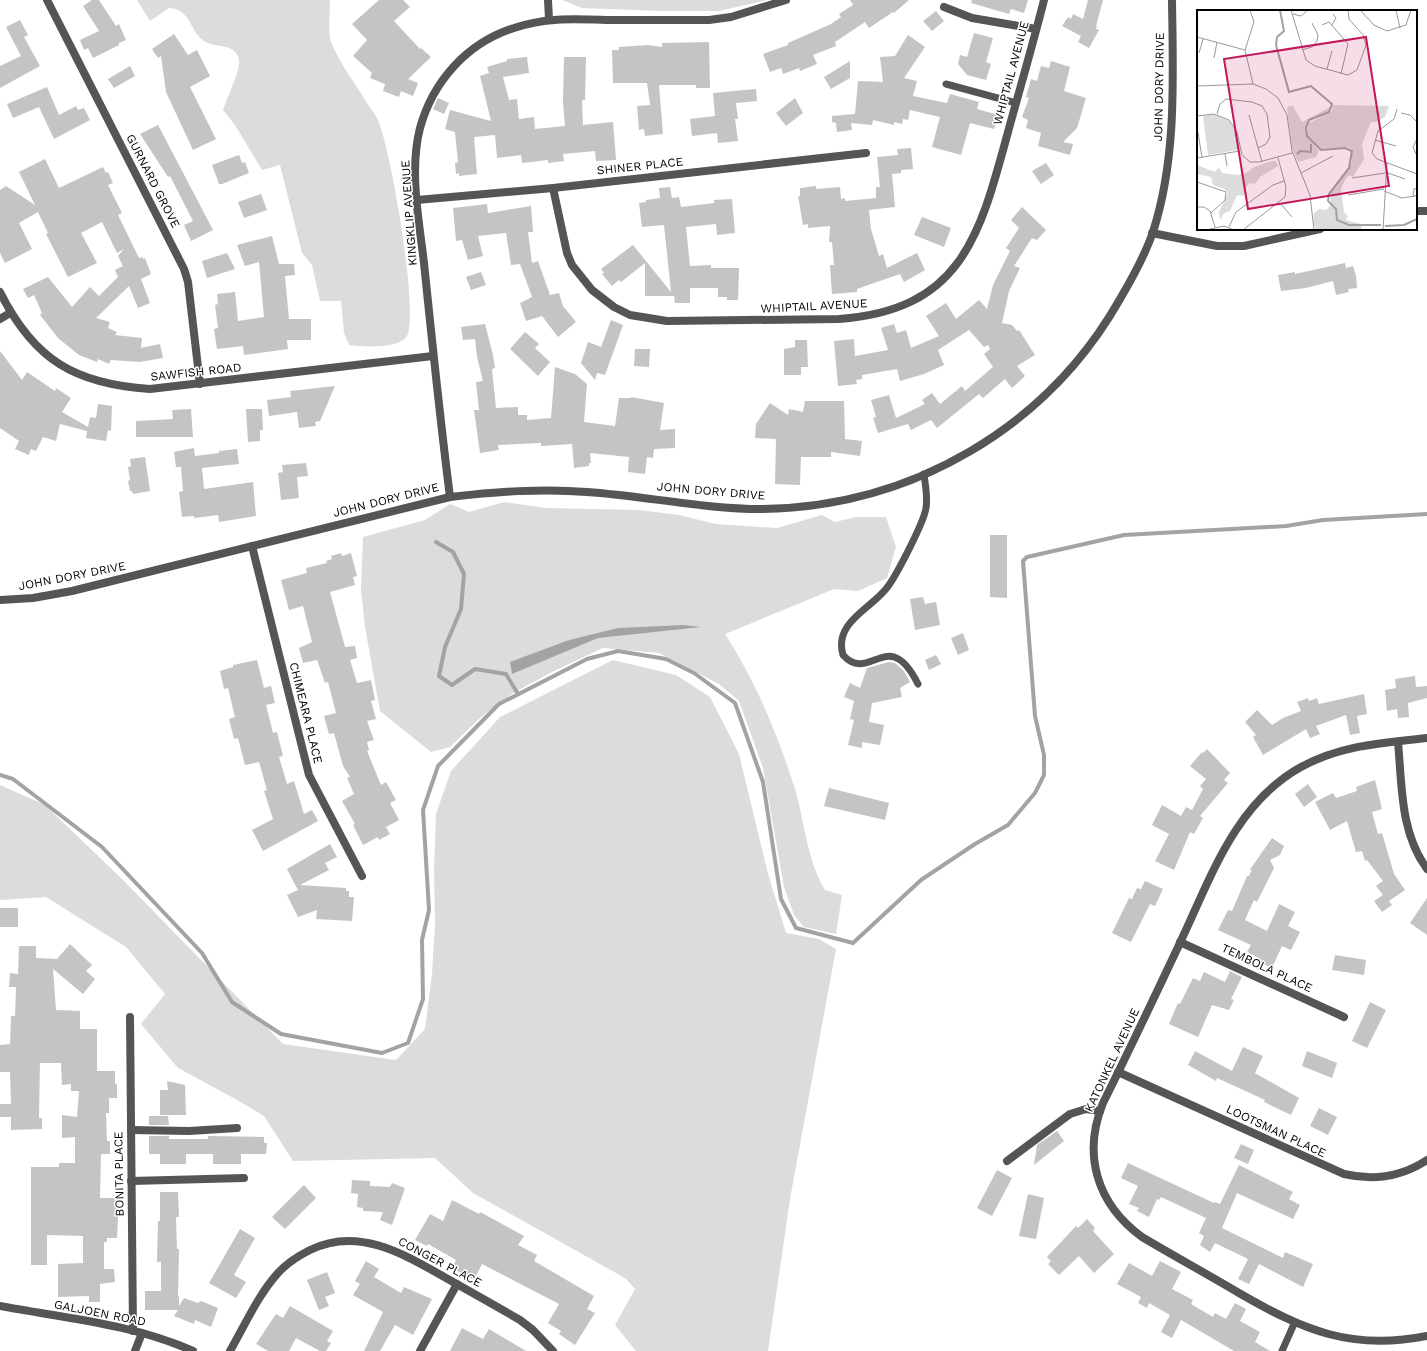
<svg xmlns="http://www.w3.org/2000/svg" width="1427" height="1351" viewBox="0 0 1427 1351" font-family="'Work Sans',sans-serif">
<rect width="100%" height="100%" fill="#fff"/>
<g fill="#dcdcdc">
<path d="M137,0H330C330,11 328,33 331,42C340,64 355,83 367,103C371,109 377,116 379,123C391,152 419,312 407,336C400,349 361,347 349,345L344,333L341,301H320L312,265L302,253L280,165L262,170L235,125L223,110C227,98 241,69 239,60C236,43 216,48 206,42C189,33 192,9 169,8L150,21Z"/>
<path d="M562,0H767L719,11H662L582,8Z"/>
<path d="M504,502L546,508L640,510L679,515L716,524L777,528L822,515L835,522L856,517H886L896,547L887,578L858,591L834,589L725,634C755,680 777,733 794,786C805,821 806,858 825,890L842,895L836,934L804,927L794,915L784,887L763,768L739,701L719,684L659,653L603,648L554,671L513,693L480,718L450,747L431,752L380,711L365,627L361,590L363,537L425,520L450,504L469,512Z"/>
<path d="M613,660L676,675L710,697L739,754L768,874L786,933L819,939L836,949L790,1199L768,1351H636L615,1325L635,1289L625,1278L473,1193L435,1158L293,1161L264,1116L239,1101L178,1068L141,1024L165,994L126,947L46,897L0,900V785L45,805L121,878L283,1044L396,1060L425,1029L432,974L435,924L434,870L436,814L451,771L500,717Z"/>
</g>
<path fill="#a3a3a3" d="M684,625L701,627L598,638L512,674L510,662L569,640L618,628Z"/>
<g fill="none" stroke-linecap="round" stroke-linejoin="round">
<g stroke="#a3a3a3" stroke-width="4">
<path d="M436,542L453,552L464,574L461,609L445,647L439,676L452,685L475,669L506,674L518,694"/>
<path d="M0,775L13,779L102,847L202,953L232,1002L281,1034L382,1053L408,1043L423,999L422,940L429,910L423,810L438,766L499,704L587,659L618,651L666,659L694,673L735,703L763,782L781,899L796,928L853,943L921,880L975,844L1008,825L1035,793L1044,775V755L1035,716L1023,561L1027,557L1124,535L1286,526L1323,520L1427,514"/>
</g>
</g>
<g fill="#c4c4c4">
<path d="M92,0H99L116,26L119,24L126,40L119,43V45L93,58L88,48L84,50L80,40L99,31L83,6Z"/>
<path d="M379,0H403L410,7L394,21L420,49L421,48L431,57L408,79L418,83L413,96L401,91L399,97L383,91L385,84L370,78L372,73L353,56L367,40L352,24Z"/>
<path d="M850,0H909L894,13L893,12L869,28L865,22L835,42L836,46L813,55L817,64L800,71L799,68L783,74L781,68L770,72L763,54L788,45V43L831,24L841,17L839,14L853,5Z"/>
<path d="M972,0H1028L1024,13L1011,9L1009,14L971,3Z"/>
<path d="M1088,0H1103L1096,26H1097L1096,29L1099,30L1089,48L1078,42L1081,36L1062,26L1068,17L1071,19L1073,14L1083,19Z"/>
<path d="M936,11L944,21L932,31L923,21Z"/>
<path d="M20,20L28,35L24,37L40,66L0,88V66L21,56L6,27Z"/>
<path d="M974,33L993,38L986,62L991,64L986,80L967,75L958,64L960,55L967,57Z"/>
<path d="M174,34L188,55L197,50L210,76L190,87L216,139L193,150L166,92L161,56L158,58L152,49Z"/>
<path d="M908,35L925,47L904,78L917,81L913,96L947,103L950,94L979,102L977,109L998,115L994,129L970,123L961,155L932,147L940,117L910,110L908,120L903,119L902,124L894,122V125L873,120L872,125L851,123L852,130L837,132L836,123L832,122V116L855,114L858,81L883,82L880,57L895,56Z"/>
<path d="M709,42L710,88H696V85H659L663,134L645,136L644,129L639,130L637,106L650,105L647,83H613L612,50H619V47L648,45L662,47V43Z"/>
<path d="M527,57L529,73L503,77L509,100L517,99L519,119L534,117L535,129L565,126L563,102L564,57H586L585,100H582L583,125L613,122L616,160L596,161L595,151L563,154L564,161L548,163V160L522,163L521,155L497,158L495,135L474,137L477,174L459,176V173L456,174L455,163L458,162L455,132L445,129L450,110L491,121L480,76L489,73L487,67L507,61V59Z"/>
<path d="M850,61V78L831,89L824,77Z"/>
<path d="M1051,61L1070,67L1064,91L1086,98L1077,128L1063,142L1073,144L1070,155L1038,146L1041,133L1026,128L1028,120L1022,117L1029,98L1026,97L1031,79L1037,81L1041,66L1049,68Z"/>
<path d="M130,66L135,76L114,88L108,79Z"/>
<path d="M47,87L59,115L76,106L78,110L84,108L90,120L54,139L39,107L13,118L7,104Z"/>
<path d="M756,89L757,101L736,103L738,119H735L738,141L718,143L717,133L692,136L690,119L715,116L713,93Z"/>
<path d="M438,98L449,103L444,114L433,109Z"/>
<path d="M795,98L803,113L786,126L776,113Z"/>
<path d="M158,125L213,230L191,241L184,225L193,221L170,176L168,177L140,134Z"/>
<path d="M911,148L913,169L901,170V173L892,174L895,207L869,210L871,229L879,256L883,254L887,268L917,253L925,270L904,282L900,274L857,289V292L832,294L830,265H834L832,242H829L830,226L808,228V224L803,225L798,196H800V188L816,186V189L840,187L841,199L845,198V201L876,198V187H880L877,157L898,155L897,149Z"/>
<path d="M239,155L242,163L245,162L249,173L222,184H219L212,165Z"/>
<path d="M45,159L59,188L103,167L106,173L108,172L113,183L108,185L122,213L118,215L139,258L142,257L143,259L145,258L151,274L141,279L150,303L138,308L129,286L96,318L110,322L108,328L117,332L115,335L142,338L141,348L160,344L163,358L140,362L111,360L109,364L98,359L97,362L79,355L58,338L40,315L42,313L34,295L28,298L23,289L48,277L72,307L90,287L99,296L118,277L115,270L123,266L118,256L124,249L117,253L102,222L81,233L97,263L68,277L46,234L48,233L38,212L19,223L32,249L5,263L0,253V190L6,186L35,205L19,172Z"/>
<path d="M1046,163L1054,175L1041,184L1032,171Z"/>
<path d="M670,187L672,198L679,197L681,207L714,203V200L732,199L735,233L717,235L716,224L686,227L690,266L711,265V268H739L738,300H727V297H718V288H690V303H675L674,296H645V263L621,282L619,280L612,286L602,274L604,273L601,269L633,245L671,292L664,225L642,227L639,203L646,202V200L660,198L659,188Z"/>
<path d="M261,194L267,210L244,218L238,202Z"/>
<path d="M487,204L488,213L531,206L533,232H528L532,263L538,261L550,295L559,293L563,306L576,322L558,337L542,316L526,321L520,303L532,297L520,264L511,265L506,233L478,236L483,256L468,260L462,240L456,241L453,208Z"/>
<path d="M1022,207L1046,230L1037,240L1032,238L1014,266L1020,268L1009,291L1002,323L1012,325L1017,331L1019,330L1035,355L1017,366L1025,376L1012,388L1005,379L983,398L979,394L937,428L931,420L911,430L908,424L878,433L873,418L876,417L871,400L889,395L896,418L925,404L922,400L932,393L940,404L962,386L965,391L993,367L984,354L990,349L988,345L984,347L969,330L938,350L944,365L924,374L900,381L897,369L862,375V379L856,380L857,384L838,386L834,341L854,339L855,356L888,350L881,328L894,324L897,333L906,330L911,348L939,336L926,316L946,303L956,319L979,300L987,309L993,285L1010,251L1006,248L1019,228L1011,220Z"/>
<path d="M922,217L951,228L944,247L914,235Z"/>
<path d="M272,236L279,264H294L295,275L285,276L289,319H311V340H287L288,349L244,355L243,346L217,349L214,329L218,328L215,305L218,304L217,294L235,292L238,321L264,317L259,262L245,266L237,245Z"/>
<path d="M227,253L235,269L207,278L202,261Z"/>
<path d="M1345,263L1346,268L1353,266L1356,276L1357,288L1348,289L1349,292L1336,295L1333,281L1306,288L1281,291L1278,275L1295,272V274Z"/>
<path d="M481,272L486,285L471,290L466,277Z"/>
<path d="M611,320L623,325L605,375L597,373L595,380L581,363L588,342L601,347Z"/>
<path d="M485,324L493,355L495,368L492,369L496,408L518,407V415H527V420L551,418L555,367L575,374L587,384L584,422L615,426L619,398H631V397L664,403L660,430L675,429V448L654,449L653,458L647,457L645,474L628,472L629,457L590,453L591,463H589V466L574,468L572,444L541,446V443L498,445L499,450L480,453L474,410H479L476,382L483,381L477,357L475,339L463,340L461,327Z"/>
<path d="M525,332L539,344L535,348L550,362L538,376L510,349Z"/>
<path d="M795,340H807L808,367H801V375H784V349L795,347Z"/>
<path d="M635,349H650L649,367L634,366Z"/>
<path d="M0,351L22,380L27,372L55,391L56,388L71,398L62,412L88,427L90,417L96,418L98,404L112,406L111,431L108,430L106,441L86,438L87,431L60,424L56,441L43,437L36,451L31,449L29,455L15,449L19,441L0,428Z"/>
<path d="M335,386L320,421L315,422L316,426L299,428L297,412L269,416L267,400L291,397L290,391Z"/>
<path d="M805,401H844L845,439L862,441L860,456L831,452V457H801L800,485L775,484L776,439L755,438L756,424L770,403L788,415L789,409L803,412Z"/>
<path d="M191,409L193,437H136V421L173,419L172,410Z"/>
<path d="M246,409H262L263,430H260V441L248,442Z"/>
<path d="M194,448L195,456L219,453V451L237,449L239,464L202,468L204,489L253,482L256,516L219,522L218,515L194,518V516L182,517L179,492L183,491L181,467H176L174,452Z"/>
<path d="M145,457L150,491L133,494L132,491H130L128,481L130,480L128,467L131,466L130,459Z"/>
<path d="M306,463L308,476L297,477L299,498L281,500L278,473L283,472L282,465Z"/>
<path d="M990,535H1007V598L990,597Z"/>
<path d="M341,553L342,556L351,553L357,576L353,577L355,585L330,592L345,647L355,646L357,658L350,660L357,683L371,680L375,700L371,701L376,719L367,721L374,740L367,742L369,750L367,751L381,785L386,782L396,800L390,803L399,820L386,827L390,834L379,840L378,837L363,845L353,825L355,824L342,801L354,794L347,778L350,777L343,766L334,733L329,734L324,716L336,713L328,682L325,683L317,660L303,663L299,648L312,642L303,606L289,610L281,580L307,573L306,568L327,563L326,561L332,559L331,556Z"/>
<path d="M923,597L925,604L936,602L940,625L915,630L910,599Z"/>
<path d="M963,633L969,650L958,655L951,638Z"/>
<path d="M936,655L941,664L929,670L925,660Z"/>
<path d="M257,660L264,688L271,686L275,703L266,705L273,733L277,732L283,756L279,757L287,784L294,781L304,814L312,810L318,821L263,851L252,830L273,819L264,791L267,790L259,762L245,765L238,738L234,739L229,719L235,717L228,688L224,689L220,671L233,667V665Z"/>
<path d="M889,662L895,663L904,671L910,682L900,688L902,697L872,703L869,722L884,725L880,745L862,742V748L848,745L854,720L850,719L854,701L844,697L850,683L860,688L867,668Z"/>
<path d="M1415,676L1416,687L1427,686V698L1408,703L1409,717L1398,718L1397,709L1387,711L1385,690L1396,688L1395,679Z"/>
<path d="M1364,694L1367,714L1357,716L1360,733L1350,735L1346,715L1316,726L1320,734L1310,738L1306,729L1263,755L1253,737L1256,735L1245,722L1257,710L1272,725L1283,718L1301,711L1297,702L1308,698L1309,701L1317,698L1319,704Z"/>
<path d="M1207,749L1230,773L1224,780L1228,783L1200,816L1203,818L1194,834L1190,832L1174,870L1155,861L1169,834L1152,825L1162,805L1181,816L1186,807L1192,810L1203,789L1200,786L1206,779L1190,766L1202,752L1203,753Z"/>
<path d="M1375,780L1382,809L1372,812L1378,834L1382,833L1394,874L1405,890L1389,901L1392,905L1382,912L1374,901L1383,895L1376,886L1383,881L1367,860L1365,861L1362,851L1356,852L1347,821L1330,830L1315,802L1333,793L1336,798L1357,791L1356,787Z"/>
<path d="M1308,784L1317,797L1304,807L1295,794Z"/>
<path d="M829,788L889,803L885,820L824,806Z"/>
<path d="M1272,838L1284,846L1280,855L1270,860L1274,868L1257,902L1254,900L1245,920L1267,931L1279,904L1295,912L1288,926L1300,932L1291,950L1282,946L1272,968L1258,961L1259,958L1247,952L1251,945L1218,930L1228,910L1232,911L1247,876H1249L1252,869L1249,871Z"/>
<path d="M330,844L337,857L325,863L329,870L300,885L346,888V891H349V897H354L352,921L316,919L317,910L298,917L287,895L298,890L287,869Z"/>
<path d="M1145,881L1163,889L1155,906L1150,904L1131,942L1112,933L1129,898L1132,899L1137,888L1141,889Z"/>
<path d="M1427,898V935L1410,923Z"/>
<rect x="0" y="908" width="18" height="19"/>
<path d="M70,944L92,965L86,971L95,979L83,994L53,969L56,1010L80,1011V1029H97V1071H115V1084H117V1098H109V1113H106L107,1141H110V1154H101L100,1198H119L117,1238H107V1242H104V1269H114L115,1282L100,1284V1302H89V1296L58,1297V1264L83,1263V1236L47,1235V1265H31V1167H59V1163H75V1137L62,1138V1115L77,1117L79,1091H71V1084L62,1085L61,1063H40L39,1118H42V1129L11,1130V1117H0V1104H11L10,1072H0V1045L10,1044L11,1016H15L16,987H9L10,973L18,974L19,946H36V958L57,959Z"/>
<path d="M1335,955L1366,960L1364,975L1332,970Z"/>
<path d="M1230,971L1242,977L1231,999L1234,1000L1229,1010L1212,1005L1198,1037L1169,1024L1178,1003L1180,1004L1193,978L1200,981L1204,972L1225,982Z"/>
<path d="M1370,1002L1386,1010L1367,1048L1352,1041Z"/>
<path d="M1243,1047L1263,1056L1255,1073L1299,1098L1291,1115L1264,1102L1265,1100L1217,1078L1216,1081L1188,1065L1195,1051L1232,1071Z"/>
<path d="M1307,1051L1337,1063L1332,1078L1302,1066Z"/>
<path d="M167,1081L185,1085L186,1115H160V1090H168Z"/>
<path d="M1319,1108L1337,1117L1328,1135L1310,1126Z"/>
<path d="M149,1116H168L169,1125H149Z"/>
<path d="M1057,1131L1064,1141L1034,1165L1037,1145Z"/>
<path d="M149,1136H169V1139H208V1136L264,1137V1143H267L266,1154H241V1164H213V1154H186V1164H160V1154H149Z"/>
<path d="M1241,1144L1254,1150L1248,1164L1234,1158Z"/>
<path d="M1128,1163L1214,1203L1215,1202L1220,1204L1239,1165L1293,1192L1289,1199L1300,1205L1293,1219L1237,1193L1222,1228L1283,1258L1285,1252L1313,1264L1303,1287L1259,1264L1249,1284L1238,1279L1248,1259L1215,1243L1210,1252L1200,1245L1204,1236L1199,1233L1206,1218L1161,1197L1159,1200L1157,1199L1149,1217L1137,1211L1139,1208L1129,1204L1138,1186L1121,1178Z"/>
<path d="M997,1170L1012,1178L992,1216L977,1208Z"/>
<path d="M352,1180L370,1181V1186L390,1187L392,1183L405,1188L392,1225L380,1220L383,1212L363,1211V1208L357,1207L358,1194L351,1193Z"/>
<path d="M304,1185L316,1198L285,1229L272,1217Z"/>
<path d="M160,1192H178L179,1217H176L177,1249H179L178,1296H179V1306L184,1298L198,1303L201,1301L218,1308L211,1327L195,1320L194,1324L174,1316L178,1310H145V1291H161V1262H157L158,1221H160Z"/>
<path d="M1028,1194L1044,1198L1036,1239L1019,1236Z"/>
<path d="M452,1200L479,1214L480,1212L524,1236L518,1245L537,1255L534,1261L594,1296L587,1309L595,1313L575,1345L559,1334L561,1331L548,1323L559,1304L482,1264L474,1280L452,1268L456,1260L428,1244L427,1246L415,1240L430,1214L443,1221Z"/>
<path d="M1087,1219L1095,1228L1093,1231L1114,1254L1094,1273L1079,1256L1059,1275L1048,1264L1051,1261L1047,1257L1076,1226L1078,1228Z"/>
<path d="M240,1229L255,1238L234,1275L246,1282L236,1298L209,1283Z"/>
<path d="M366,1261L379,1269L374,1277L401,1293L404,1287L432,1299L413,1335L395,1325L380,1351H364L383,1312L353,1295L360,1284L355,1281Z"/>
<path d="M1160,1261L1181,1272L1172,1289L1193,1300L1191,1304L1213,1317L1215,1313L1226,1319L1235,1303L1246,1309L1240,1321L1260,1332L1255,1342L1270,1351H1234L1181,1320L1172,1338L1161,1332L1170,1315L1149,1303L1147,1308L1138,1303L1141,1297L1117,1284L1129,1263L1152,1276Z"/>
<path d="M327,1272L335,1293L325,1297L329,1306L319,1310L307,1280Z"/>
<path d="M290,1306L333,1331L327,1341L331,1343L326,1351H320L296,1338L289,1351H268L256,1344L276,1314L283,1318Z"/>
<path d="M462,1328L483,1339L489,1329L526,1351H450Z"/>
</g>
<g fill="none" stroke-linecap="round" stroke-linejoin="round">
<g stroke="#555" stroke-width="7">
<path d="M946,84L1016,103"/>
<path d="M918,684C888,624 870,685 843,655C833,621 874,608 889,585C898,572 924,522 926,508C928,497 925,484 924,474"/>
<path d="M1282,1351L1294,1324"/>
</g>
<g stroke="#555" stroke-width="8">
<path d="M47,0L184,269L188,282L200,384"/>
<path d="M548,0L549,19"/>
<path d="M944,7L972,18L1036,29"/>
<path d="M553,188L567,253L572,265L592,290L614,307L630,315L667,321L839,319C962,310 980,235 1008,132C1020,88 1033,44 1044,0"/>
<path d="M417,200L553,188L866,153"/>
<path d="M1416,211H1427"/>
<path d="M1152,233L1217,246H1244L1320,229"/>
<path d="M0,292C34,360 75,384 150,389L433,356"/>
<path d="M0,319L10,313"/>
<path d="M450,497C440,419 432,341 424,263C419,220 409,171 420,128C433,81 467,43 514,28C546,17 576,19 609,20C642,20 676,20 709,20L731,17L786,0"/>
<path d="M252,546L309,775L362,876"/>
<path d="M1427,738C1383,743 1341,745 1301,767C1234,804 1210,880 1179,945C1154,998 1129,1051 1103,1103C1082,1155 1097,1204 1142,1237C1174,1256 1207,1274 1239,1293C1303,1330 1351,1351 1427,1336"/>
<path d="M1398,742C1402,785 1400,832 1427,869"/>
<path d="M1180,942L1344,1017"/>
<path d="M130,1017L133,1331"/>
<path d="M1118,1072L1344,1174C1374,1181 1401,1177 1427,1160"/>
<path d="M131,1130L189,1131L237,1128"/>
<path d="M1007,1161L1070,1114L1086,1109L1100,1111"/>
<path d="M131,1181L244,1178"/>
<path d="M0,1306C64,1318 133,1324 193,1351"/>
<path d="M135,1351L142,1333"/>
<path d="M230,1351C245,1325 258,1295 278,1273C287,1263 298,1256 310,1250C358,1226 404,1254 446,1278C471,1292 496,1306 520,1320L533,1330L553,1351"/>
<path d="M420,1351L457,1284"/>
</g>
<path stroke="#555" stroke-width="8" d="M0,600L33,598L72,591L450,497C496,492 541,488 587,492C645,496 704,509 762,509C911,507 1047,428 1120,299C1133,277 1145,255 1153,232C1177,157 1173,78 1172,0"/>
</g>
<g text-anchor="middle" stroke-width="3" stroke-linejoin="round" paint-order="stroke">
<g font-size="12" fill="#000" stroke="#fff">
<text transform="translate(1011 73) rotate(-75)" y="4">WHIPTAIL AVENUE</text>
<text transform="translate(1159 87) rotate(-89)" y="4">JOHN DORY DRIVE</text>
<text transform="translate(640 166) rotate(-6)" y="4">SHINER PLACE</text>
<text transform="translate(153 181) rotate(63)" y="4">GURNARD GROVE</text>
<text transform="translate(409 213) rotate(-94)" y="4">KINGKLIP AVENUE</text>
<text transform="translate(814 306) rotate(-3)" y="4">WHIPTAIL AVENUE</text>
<text transform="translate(196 372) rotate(-6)" y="4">SAWFISH ROAD</text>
<text transform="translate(711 491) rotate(5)" y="4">JOHN DORY DRIVE</text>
<text transform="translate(386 500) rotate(-14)" y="4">JOHN DORY DRIVE</text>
<text transform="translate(72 576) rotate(-11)" y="4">JOHN DORY DRIVE</text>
<text transform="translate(306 713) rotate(76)" y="4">CHIMEARA PLACE</text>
<text transform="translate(1267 968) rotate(25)" y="4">TEMBOLA PLACE</text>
<text transform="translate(1112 1060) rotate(-65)" y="4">KATONKEL AVENUE</text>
<text transform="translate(1276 1131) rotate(25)" y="4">LOOTSMAN PLACE</text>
<text transform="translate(119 1174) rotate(-91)" y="4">BONITA PLACE</text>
<text transform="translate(440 1262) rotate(28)" y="4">CONGER PLACE</text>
<text transform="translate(100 1313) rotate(11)" y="4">GALJOEN ROAD</text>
</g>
</g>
<g transform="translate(1197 10)">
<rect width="220" height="220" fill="#fff"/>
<path d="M136,95L192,96L188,107L179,112H174L165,134L167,149L156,167L152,165L148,170L144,179L147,202L151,206L149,210L164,214L165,220H119L116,212L117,203L122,199L129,200L133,196L134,181L155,152V140L151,137L124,139L110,124L112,113L135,101ZM93,96H96L105,112L135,96L133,100L112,110L108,119L109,125L122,141L119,147L101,152L95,138L90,97ZM17,104L32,111L40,123L41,140L11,145L6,106ZM75,151H79L81,156L63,167L58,174L52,173L48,180L50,183L46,186L40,185L33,201L27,203L23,210L22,202L31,183L27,179L16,175L14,167L0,164V155L18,162L22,157L25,163L41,165L49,163L57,157Z" fill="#dcdcdc"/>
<path fill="none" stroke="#a3a3a3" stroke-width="2" d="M83,0L87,21L80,27L79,35L92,82L114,76L135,94L132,102L112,110L109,118L110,126L124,140L148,138L155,141L152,158L132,184L131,191L139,199L140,210L152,215H184M100,144L103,141L114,142V134M188,216L207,215L220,209"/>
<path fill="none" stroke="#999" stroke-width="1" d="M53,0L57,12L48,40L56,74M94,0L109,50L118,56L151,65L160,60L169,35L166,25L152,9L151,0M163,0L177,15L190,21L209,15L214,0M199,0L203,18M96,4L104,6L111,0M125,15L132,12L151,34L144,64M135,15L139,8L136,4M0,27L48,40M105,40L115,37L120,31L121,25L115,13M2,43L6,29M17,48L20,32M130,59L135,41M0,76L56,74L69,79L81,88L90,105L95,141L113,185L117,220M200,99L197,109L181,121L175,143L180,149L220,164M204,103L213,105L220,112M20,104L23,94L29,89L55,92L65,96L70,104L73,127L69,134L61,138M52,105L65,152M0,106L17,104L32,110L40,122L45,145L53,152H62L95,143M1,122L5,148M220,129L216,137L220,146M178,130L199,136M28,144L30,156M0,148L43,141M188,162L208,169M104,163L136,146M155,168L188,163M0,172L29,182L28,190L14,203M187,181L205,188L218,186M151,185L187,179M219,186L216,185L217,179L220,178M83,193L95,207M0,197H7L13,201L18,217M32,217L39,202L76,175L87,171M9,220L27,216L37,220M46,220L88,187L89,177L81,148M186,220L190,153"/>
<path fill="#c2185b" fill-opacity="0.15" stroke="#c2185b" stroke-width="2" d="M169,27L192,176L51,199L27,49Z"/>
<rect width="220" height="220" fill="none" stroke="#000" stroke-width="2"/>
</g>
</svg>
